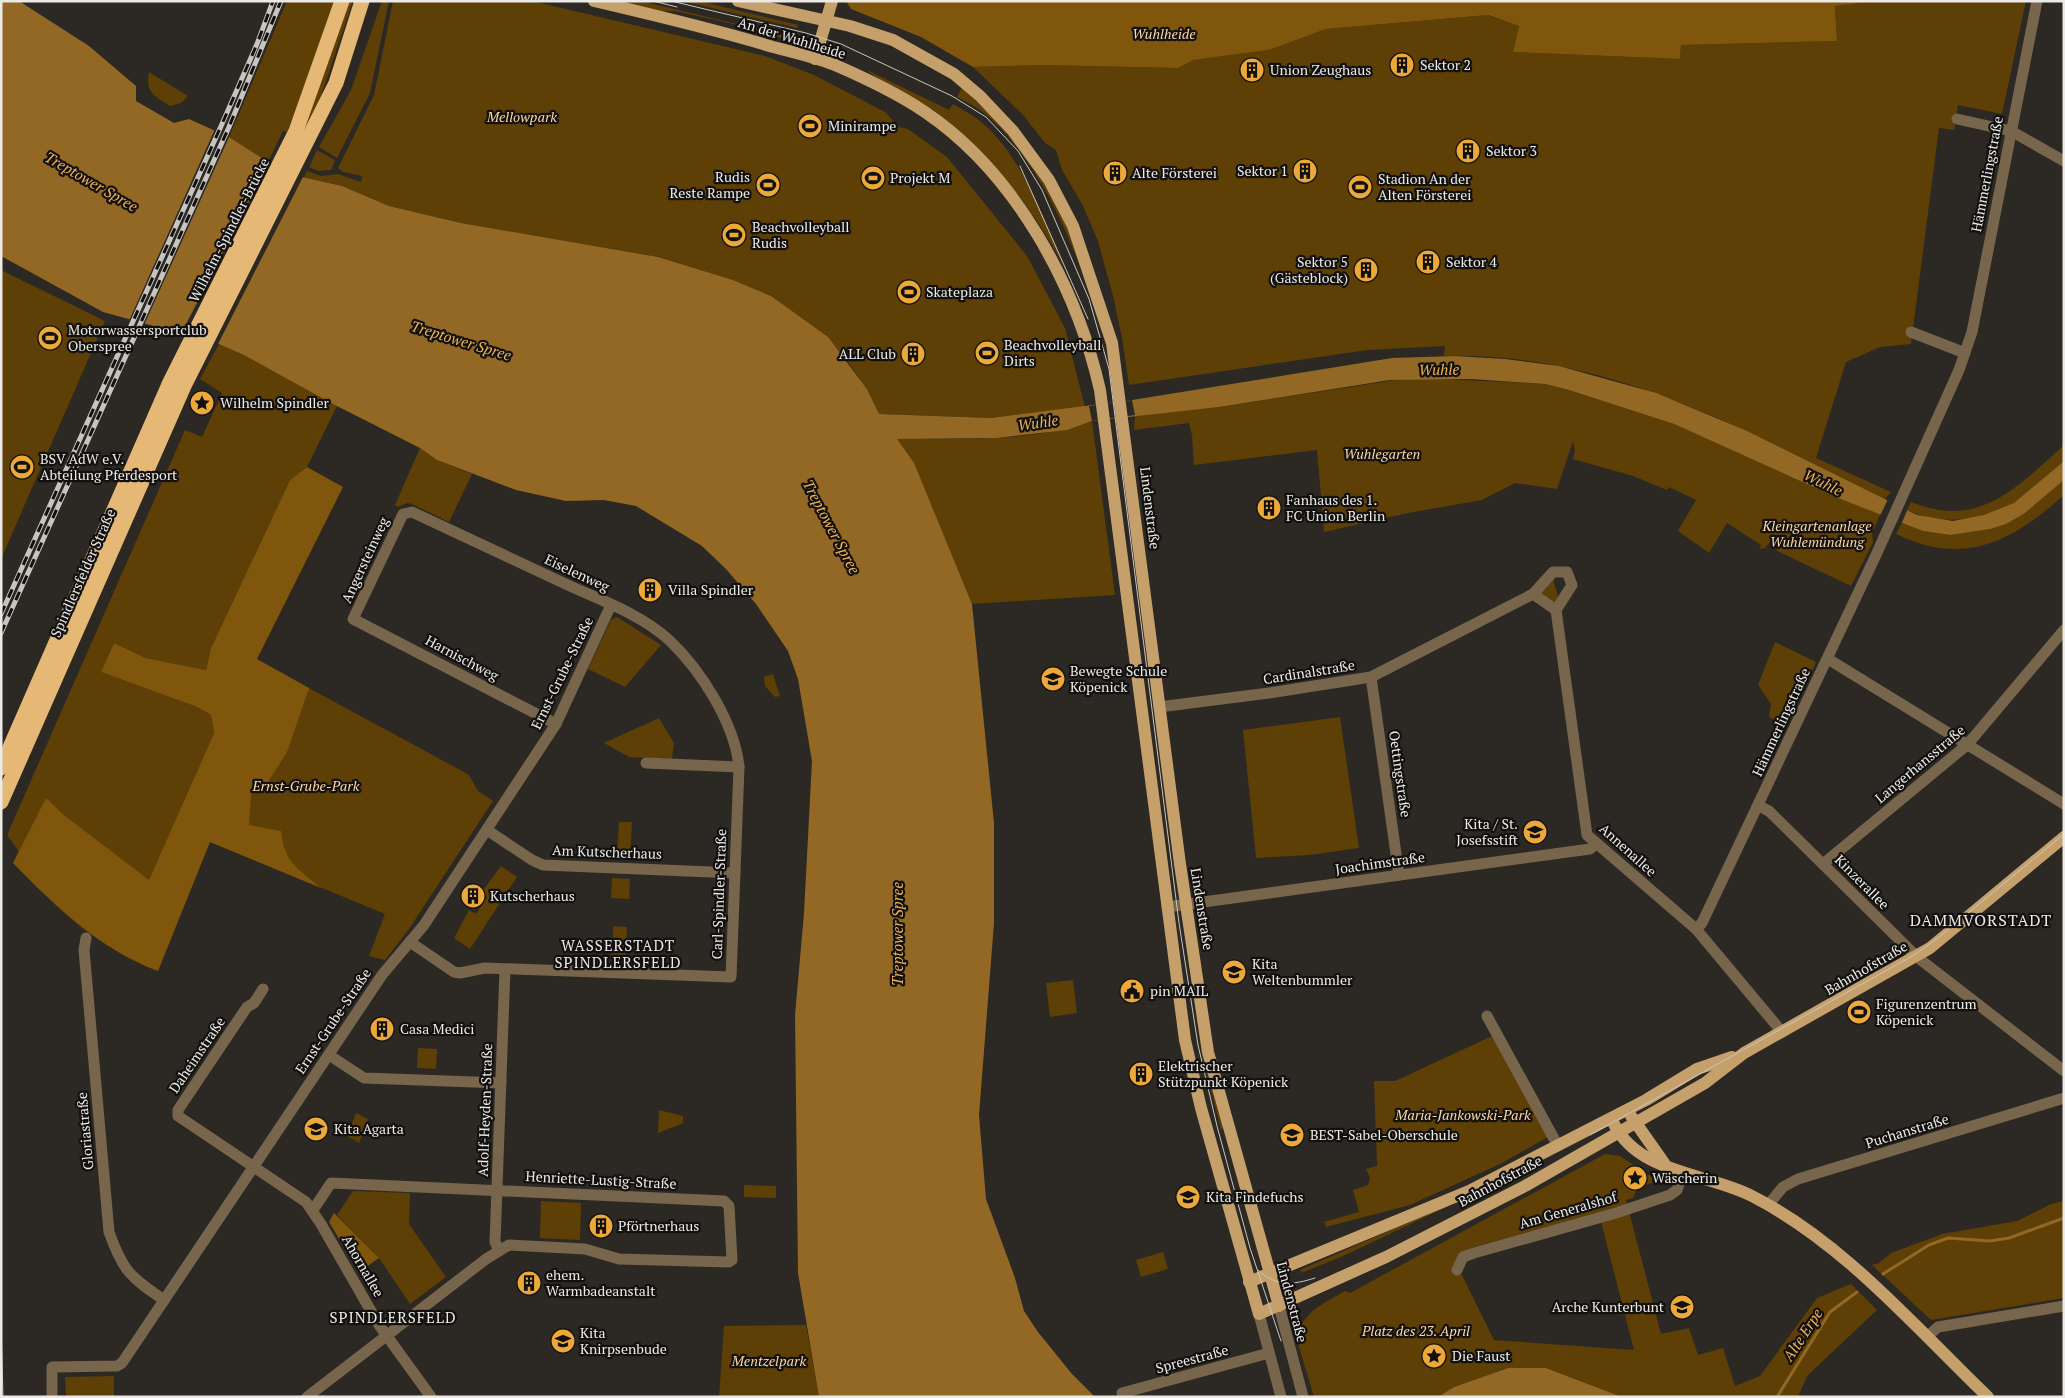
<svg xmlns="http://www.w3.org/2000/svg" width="2065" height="1398" viewBox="0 0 2065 1398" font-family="'PT Serif',serif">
<rect width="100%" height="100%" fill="#2c2823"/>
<g fill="#5e3f05" fill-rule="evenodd">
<path d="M287,1H338L287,132L283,131L268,162L229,137Z"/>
<path d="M347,1H353L321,96L306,133L303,130Z"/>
<path d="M382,1H389L370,93L337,158L319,147L351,90Z"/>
<path d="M393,1H532L765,56L814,75L885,112L899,127L908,129L947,157L1027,256L1065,328L1085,407L991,418L879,414L867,389L846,359L771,296L733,280L658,257L461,223L389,206L342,186L304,177L307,171L321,176L338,174L361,182L362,176L343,172L338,168L374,95Z"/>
<path d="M618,1H641L795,38L793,42L742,26L675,11H658Z"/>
<path d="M682,1H699L798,25L797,28Z"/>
<path d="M1878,1H2026L2002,114L1958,105L1954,130L1939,128L1911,344L1880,347L1846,362L1816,458L1891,492L1884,500C1747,430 1603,351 1444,356L1445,346L1368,350L1129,385L1122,338L1113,296L1098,241L1082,204L1062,170L1056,150L1045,143L1023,115L973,67L1041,65L1178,68L1192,60L1269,50L1326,29L1487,15L1519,26L1513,52L1680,59L1681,45L1837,41L1835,6Z"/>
<path d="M867,70L949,110L953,104C961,109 969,113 976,118C1022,152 1045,222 1067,272C1034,209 989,151 932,109C918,99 873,78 867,70Z"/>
<path d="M149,72L188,96L181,103L170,106C154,96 145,92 149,72Z"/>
<path d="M962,87C1013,136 1049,180 1077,246C1091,279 1098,317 1108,351C1085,272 1048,165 983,112C975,106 965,101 957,97Z"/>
<path d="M317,150L335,160L331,170L318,171L309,167Z"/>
<path d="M1,270L105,321L1,559Z"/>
<path d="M219,344L245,355L337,406L307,467L290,480L211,648L206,670L146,658L114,643L101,672L197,707L211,715L214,733L149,881L64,815L46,799L19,852L7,835L185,430L202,437L222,393L200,379Z"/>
<path d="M1409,378L1511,382L1544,384L1569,390L1674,424L1838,498L1881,513L1872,532L1873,542L1851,586L1777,551L1776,544L1770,542L1765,548L1759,549L1761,545L1727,523L1709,553L1678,531L1696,500L1669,487L1667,490L1633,476L1573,459L1575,451L1573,441L1557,489L1515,483L1482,500L1408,513L1324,532L1317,450L1194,465L1192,435L1189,423L1134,430L1135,415L1219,407Z"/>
<path d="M1092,421L1115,595L972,604L914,464L896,439C961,438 1030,443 1092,421Z"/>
<path d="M2064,445V461C2048,474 2032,493 2014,503C1983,521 1940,526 1907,510L1911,502C1980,530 2017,487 2064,445Z"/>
<path d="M420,448L437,460L472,474L449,522L412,504L407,503L398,507L395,505Z"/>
<path d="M2064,480V495C2012,542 1964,567 1896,534L1902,522L1923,531L1950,535L1993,528L2025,513Z"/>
<path d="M1553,578L1558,597L1553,603L1540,592Z"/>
<path d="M617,617L661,645L625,687L588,669L611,620Z"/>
<path d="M1775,642L1816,662L1786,726L1769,717L1771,704L1758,685Z"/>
<path d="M257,660L464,772L469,775L478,791L493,801L409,929L385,960L369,956L385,914L210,842Z"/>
<path d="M773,674L780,696L775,697L765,686L764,677Z"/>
<path d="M1340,717L1359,848L1309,855L1256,858L1243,730Z"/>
<path d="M659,718L674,743L672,759L629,757L604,743Z"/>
<path d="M619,822H632L630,857L617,856Z"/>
<path d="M501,866L517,877L470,949L454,938L469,910L476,914L487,897L481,893Z"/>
<path d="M612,878L630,879L629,899L611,898Z"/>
<path d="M613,926L627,927L625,963H612Z"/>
<path d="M1186,940L1224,1128L1221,1129L1202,1055Z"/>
<path d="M1073,980L1077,1013L1050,1017L1046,983Z"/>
<path d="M1492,1036L1548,1137L1500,1164L1410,1205L1326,1227L1324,1222L1359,1212L1353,1190L1368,1185L1370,1178L1366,1169L1377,1166L1374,1081H1395Z"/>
<path d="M418,1048L437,1049L436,1069L417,1068Z"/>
<path d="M659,1110L683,1116V1123L658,1133Z"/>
<path d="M356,1113L368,1119L359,1143L347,1136Z"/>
<path d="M1605,1154L1620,1156L1652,1177V1183L1638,1187L1633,1198L1626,1200L1661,1334L1689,1328L1698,1355L1723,1348L1735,1386L1760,1376L1817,1298L1851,1284L1877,1310L1807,1376L1798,1397H1622L1546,1368H1508L1454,1387L1438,1397H1314L1296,1337C1303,1312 1324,1303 1345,1291L1350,1293ZM1599,1214L1634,1350L1494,1340L1455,1261L1470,1248Z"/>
<path d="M744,1185L776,1186V1198L744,1197Z"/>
<path d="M353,1191L410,1193L409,1224L446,1277L410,1304L379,1258L337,1215Z"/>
<path d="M1478,1192L1343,1256L1301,1273L1300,1270Z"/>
<path d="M541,1201L581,1203L580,1240L540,1238Z"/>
<path d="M2064,1201V1298L1931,1320L1872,1265L1879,1263L1891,1253L1942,1234L2017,1221L2051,1204Z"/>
<path d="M1163,1252L1168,1269L1141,1277L1136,1260Z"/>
<path d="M806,1325L819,1397H719L724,1326Z"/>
<path d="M114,1376V1397H66L65,1377Z"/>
</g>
<g fill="#7f560b">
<path d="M846,1H1878L1835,6L1837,41L1681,45L1680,59L1513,52L1519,26L1488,15L1326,29L1269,50L1193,60L1178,68L1041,65L973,67L921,37L851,9Z"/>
<path d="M307,467L343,487L257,659L309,688L287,752L268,782H252L249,825L281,831C284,862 298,869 321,888L210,842L158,971C99,949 56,907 13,863L46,798L64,815L149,880L214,733L211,715L197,707L101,672L114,643L146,658L206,670L211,648L290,480Z"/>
<path d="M334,1213L379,1258L359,1272L329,1222Z"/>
</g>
<g fill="#926824">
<path d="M1,1H19L89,46L136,86V101L174,123L189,119L229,137L285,173L342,186L389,206L461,223L658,257L733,280L771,296L828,337L867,389L879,414L991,418L1132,400L1392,358L1455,356L1505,359L1559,366L1656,393L1747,431L1917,515L1953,521L1984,515L2014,503L2064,461V480L2025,513L2006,524L1990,529L1950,535L1923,531L1838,498L1674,424L1569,390L1545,384L1471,379L1390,380L1219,407L1092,421L1067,430L997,438L897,439L914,463L972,604L994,823V923L979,1115L986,1199L1015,1278L1024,1311L1038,1332L1072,1374L1095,1397H819L798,1273L795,1015L804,913L812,761L798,679L788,651L756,604L726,569L702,546L636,506L604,500L566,501L516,490L437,460L420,448L331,403L244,355L219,344L103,312L1,256Z"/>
<path d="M1508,1368H1546L1622,1397H1438L1454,1387Z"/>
</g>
<g fill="#2c2823">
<path d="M215,129L230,135L144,325L129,321Z"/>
<path d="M270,160L286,170L304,175L217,346L180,336Z"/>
<path d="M1132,400L1135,415L1092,421L1089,406Z"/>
<path d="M1888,499L1908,508L1901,525L1880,516Z"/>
</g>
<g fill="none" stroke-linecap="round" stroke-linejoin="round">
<g stroke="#926824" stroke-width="3">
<path d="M1883,1274L1929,1245L1948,1238L1990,1241L2009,1238L2064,1218"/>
<path d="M1777,1397L1830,1312L1857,1292"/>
</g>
<g stroke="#77654c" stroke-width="11">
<path d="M1957,119L2011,131L2064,161"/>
<path d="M1911,332L1965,353"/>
<path d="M1533,594L1556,610"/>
<path d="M1556,610L1587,835L1696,929L1782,1032"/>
<path d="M1828,659L2064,804"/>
<path d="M1371,677L1399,875"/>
<path d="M1159,707L1269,693L1371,677L1533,594L1553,572H1567L1572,585L1556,610"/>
<path d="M646,763L739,767"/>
<path d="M1759,806L1769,811L1917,957L2064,1071"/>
<path d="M487,830L532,860L543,865L735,873"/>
<path d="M1823,864L1967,745L2064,630"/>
<path d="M1167,907L1590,849L1596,844"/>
<path d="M1696,929L1702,923L1876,555L1959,370L1972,332L2037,1"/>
<path d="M86,938L84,950L109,1232C123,1271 130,1277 164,1300"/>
<path d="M410,942L454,972L460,973L485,968L731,977L739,767C735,724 701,670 669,640C642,615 603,601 570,586C517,561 464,536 412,512L403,514L353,619L556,724"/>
<path d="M263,989L254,1003L247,1007L178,1110V1116L306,1202L321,1224L379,1325L431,1397"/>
<path d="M1487,1016L1558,1146"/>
<path d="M329,1055L364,1078L501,1083"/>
<path d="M1768,1205L1783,1187L1798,1179L2064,1098"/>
<path d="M499,1250L495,1242L505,969"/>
<path d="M1457,1270L1463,1257L1474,1253L1616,1213L1670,1195L1677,1190L1683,1173"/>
<path d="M1279,1306L1303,1397"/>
<path d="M1259,1314L1281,1397"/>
<path d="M1927,1337L1938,1327L2064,1306"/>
<path d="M1122,1393L1269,1353"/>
<path d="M52,1397V1367L117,1366L122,1363L382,975L424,925L556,724L611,605"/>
<path d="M307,1397L486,1259L509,1245L585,1249L619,1259L729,1262L732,1260L729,1206L724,1201L331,1183L313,1210"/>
</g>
<g stroke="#c6a06b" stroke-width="12">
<path d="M594,1C654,15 714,29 773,47C793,52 815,57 835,65C865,78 897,93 925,112C1015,173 1076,285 1100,390L1185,1040L1201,1108L1259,1314L1386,1257L1525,1186L1705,1083L1744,1053L1930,948L2064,837"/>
<path d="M738,1L850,26L893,40L954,74L980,96L1013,131L1049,180L1073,226L1112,343L1180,864L1208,1052L1279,1306"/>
<path d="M815,59L832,1"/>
<path d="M1631,1116L1664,1163"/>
<path d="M1614,1124C1639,1174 1708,1173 1752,1196C1844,1243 1914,1326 1988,1397"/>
<path d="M1249,1282L1469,1191L1646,1100L1697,1069L1732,1057"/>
</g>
<g stroke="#e5b876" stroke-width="15">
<path d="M1,768L170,382L296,131L342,1"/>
<path d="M1,802L184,386L336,83L362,1"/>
</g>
<g stroke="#c8c5c1" stroke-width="1">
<path d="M653,1L677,7"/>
<path d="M671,1L806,33L841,44L952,96L986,117L1018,151L1042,190L1089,299L1109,369L1179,923L1198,1045L1217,1126L1250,1248L1281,1341"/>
<path d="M1020,166L1088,319"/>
<path d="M1590,1135L1916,954L1939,937L2064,834"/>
<path d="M1258,1270C1276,1287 1293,1285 1315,1278"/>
<path d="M1,1324L3,1397"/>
</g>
<defs>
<g id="rail">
<path d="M1,614L222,124L257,44L273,1"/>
<path d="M1,633L229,127L281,1"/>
</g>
</defs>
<use href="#rail" stroke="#c8c5c1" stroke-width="5"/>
<use href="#rail" stroke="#13110f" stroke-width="3" stroke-dasharray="9" stroke-linecap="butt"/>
</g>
<defs>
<symbol id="building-disc" viewBox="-11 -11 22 22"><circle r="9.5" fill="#eca93a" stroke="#13110f"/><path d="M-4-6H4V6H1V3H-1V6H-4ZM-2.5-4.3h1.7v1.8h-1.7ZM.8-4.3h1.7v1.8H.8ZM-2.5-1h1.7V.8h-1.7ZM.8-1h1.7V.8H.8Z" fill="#111"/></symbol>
<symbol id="stadium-disc" viewBox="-11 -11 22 22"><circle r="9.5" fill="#eca93a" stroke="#13110f"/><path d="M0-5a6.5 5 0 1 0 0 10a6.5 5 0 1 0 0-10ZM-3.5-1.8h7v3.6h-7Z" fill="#111"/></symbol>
<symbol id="sight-disc" viewBox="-11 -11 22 22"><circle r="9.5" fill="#eca93a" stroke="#13110f"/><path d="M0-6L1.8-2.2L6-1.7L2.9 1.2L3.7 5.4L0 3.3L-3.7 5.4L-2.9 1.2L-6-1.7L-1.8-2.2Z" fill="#111"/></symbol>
<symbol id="school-disc" viewBox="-11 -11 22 22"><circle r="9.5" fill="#eca93a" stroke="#13110f"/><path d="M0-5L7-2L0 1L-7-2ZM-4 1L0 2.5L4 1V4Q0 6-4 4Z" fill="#111"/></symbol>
<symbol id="civic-disc" viewBox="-11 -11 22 22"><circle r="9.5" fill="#eca93a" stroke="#13110f"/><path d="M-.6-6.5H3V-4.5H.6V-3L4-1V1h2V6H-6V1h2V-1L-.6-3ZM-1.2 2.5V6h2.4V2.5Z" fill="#111"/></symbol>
</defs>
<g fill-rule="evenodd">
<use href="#building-disc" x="1388" y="51" width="28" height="28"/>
<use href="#building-disc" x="1238" y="56" width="28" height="28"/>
<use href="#stadium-disc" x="796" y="112" width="28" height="28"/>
<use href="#building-disc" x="1454" y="137" width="28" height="28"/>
<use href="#building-disc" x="1291" y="157" width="28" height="28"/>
<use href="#building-disc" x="1101" y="159" width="28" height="28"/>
<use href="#stadium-disc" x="859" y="164" width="28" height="28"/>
<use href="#stadium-disc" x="754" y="171" width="28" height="28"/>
<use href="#stadium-disc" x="1346" y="173" width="28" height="28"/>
<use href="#stadium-disc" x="720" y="221" width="28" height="28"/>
<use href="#building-disc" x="1414" y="248" width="28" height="28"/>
<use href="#building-disc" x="1352" y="256" width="28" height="28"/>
<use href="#stadium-disc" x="895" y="278" width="28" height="28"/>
<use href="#stadium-disc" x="36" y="324" width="28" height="28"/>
<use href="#stadium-disc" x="973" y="339" width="28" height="28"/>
<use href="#building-disc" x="899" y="340" width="28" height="28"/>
<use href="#sight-disc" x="188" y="389" width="28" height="28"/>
<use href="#stadium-disc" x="8" y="453" width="28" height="28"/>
<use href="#building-disc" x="1255" y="494" width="28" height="28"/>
<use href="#building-disc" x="636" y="576" width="28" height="28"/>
<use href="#school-disc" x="1039" y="665" width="28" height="28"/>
<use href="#school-disc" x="1521" y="818" width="28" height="28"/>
<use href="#building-disc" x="459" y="882" width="28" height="28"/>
<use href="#school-disc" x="1220" y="958" width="28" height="28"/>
<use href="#civic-disc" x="1118" y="977" width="28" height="28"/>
<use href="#stadium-disc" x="1845" y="998" width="28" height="28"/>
<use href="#building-disc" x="368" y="1015" width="28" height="28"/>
<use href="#building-disc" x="1127" y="1060" width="28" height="28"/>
<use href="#school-disc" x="302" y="1115" width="28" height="28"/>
<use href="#school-disc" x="1278" y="1121" width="28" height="28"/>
<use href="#sight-disc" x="1621" y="1164" width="28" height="28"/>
<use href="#school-disc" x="1174" y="1183" width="28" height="28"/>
<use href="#building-disc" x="587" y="1212" width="28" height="28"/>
<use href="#building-disc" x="515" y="1269" width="28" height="28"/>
<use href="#school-disc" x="1668" y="1293" width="28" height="28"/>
<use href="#school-disc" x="549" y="1327" width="28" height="28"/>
<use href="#sight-disc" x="1420" y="1342" width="28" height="28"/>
</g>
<g text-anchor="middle" stroke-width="4.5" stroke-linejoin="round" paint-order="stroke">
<g font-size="14" font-style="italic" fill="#fcd7a5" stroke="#13110f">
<text x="1164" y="39">Wuhlheide</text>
<text x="522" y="122">Mellowpark</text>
<text x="1382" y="459">Wuhlegarten</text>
<text x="1817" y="531">Kleingartenanlage<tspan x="1817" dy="16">Wuhlemündung</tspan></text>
<text x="306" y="791">Ernst-Grube-Park</text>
<text x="1463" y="1120">Maria-Jankowski-Park</text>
<text x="1416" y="1336">Platz des 23. April</text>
<text x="769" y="1366">Mentzelpark</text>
</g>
<g font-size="14" fill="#eceae6" stroke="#13110f">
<text transform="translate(792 38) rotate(17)" y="5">An der Wuhlheide</text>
<text transform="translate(1987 174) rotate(-79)" y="5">Hämmerlingstraße</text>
<text transform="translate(229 230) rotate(-63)" y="5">Wilhelm-Spindler-Brücke</text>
<text transform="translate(1150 508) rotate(83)" y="5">Lindenstraße</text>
<text transform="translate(365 560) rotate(-65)" y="5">Angersteinweg</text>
<text transform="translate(83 573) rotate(-66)" y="5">Spindlersfelder Straße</text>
<text transform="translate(577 573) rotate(25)" y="5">Eiselenweg</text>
<text transform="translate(462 658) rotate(28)" y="5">Harnischweg</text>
<text transform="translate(1309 672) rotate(-9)" y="5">Cardinalstraße</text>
<text transform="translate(562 673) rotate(-64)" y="5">Ernst-Grube-Straße</text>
<text transform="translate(1781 722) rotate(-65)" y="5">Hämmerlingstraße</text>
<text transform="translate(1920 764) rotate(-40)" y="5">Langerhansstraße</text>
<text transform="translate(1400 774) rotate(82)" y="5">Oettingstraße</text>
<text transform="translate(1628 850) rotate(42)" y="5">Annenallee</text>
<text transform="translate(607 852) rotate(2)" y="5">Am Kutscherhaus</text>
<text transform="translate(1380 863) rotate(-8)" y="5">Joachimstraße</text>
<text transform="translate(1862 882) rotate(45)" y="5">Kinzerallee</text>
<text transform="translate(719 894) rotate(-88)" y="5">Carl-Spindler-Straße</text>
<text transform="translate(1202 909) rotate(81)" y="5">Lindenstraße</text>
<text transform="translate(1866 968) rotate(-30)" y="5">Bahnhofstraße</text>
<text transform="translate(333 1021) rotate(-56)" y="5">Ernst-Grube-Straße</text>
<text transform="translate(197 1055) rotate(-56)" y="5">Daheimstraße</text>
<text transform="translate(485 1110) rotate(-88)" y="5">Adolf-Heyden-Straße</text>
<text transform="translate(85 1131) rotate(-95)" y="5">Gloriastraße</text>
<text transform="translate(1907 1131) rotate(-17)" y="5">Puchanstraße</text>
<text transform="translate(601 1180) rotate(3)" y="5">Henriette-Lustig-Straße</text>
<text transform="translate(1500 1181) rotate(-28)" y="5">Bahnhofstraße</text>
<text transform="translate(1568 1210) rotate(-16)" y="5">Am Generalshof</text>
<text transform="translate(363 1266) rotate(60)" y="5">Ahornallee</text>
<text transform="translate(1292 1302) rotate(75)" y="5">Lindenstraße</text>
<text transform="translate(1192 1359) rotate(-15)" y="5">Spreestraße</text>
</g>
<g font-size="14" fill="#eceae6" stroke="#13110f" text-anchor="start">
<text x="1420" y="70">Sektor 2</text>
<text x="1270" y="75">Union Zeughaus</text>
<text x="828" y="131">Minirampe</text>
<text x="1486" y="156">Sektor 3</text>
<text x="1288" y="176" text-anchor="end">Sektor 1</text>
<text x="1132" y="178">Alte Försterei</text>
<text x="750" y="182" text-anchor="end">Rudis<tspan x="750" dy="16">Reste Rampe</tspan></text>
<text x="890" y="183">Projekt M</text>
<text x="1378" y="184">Stadion An der<tspan x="1378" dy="16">Alten Försterei</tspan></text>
<text x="752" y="232">Beachvolleyball<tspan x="752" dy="16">Rudis</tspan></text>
<text x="1348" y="267" text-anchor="end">Sektor 5<tspan x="1348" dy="16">(Gästeblock)</tspan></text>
<text x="1446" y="267">Sektor 4</text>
<text x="926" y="297">Skateplaza</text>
<text x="68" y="335">Motorwassersportclub<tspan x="68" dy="16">Oberspree</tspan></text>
<text x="1004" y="350">Beachvolleyball<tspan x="1004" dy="16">Dirts</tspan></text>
<text x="896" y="359" text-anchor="end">ALL Club</text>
<text x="220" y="408">Wilhelm Spindler</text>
<text x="40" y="464">BSV AdW e.V.<tspan x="40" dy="16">Abteilung Pferdesport</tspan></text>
<text x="1286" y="505">Fanhaus des 1.<tspan x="1286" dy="16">FC Union Berlin</tspan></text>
<text x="668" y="595">Villa Spindler</text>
<text x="1070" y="676">Bewegte Schule<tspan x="1070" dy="16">Köpenick</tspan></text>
<text x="1518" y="829" text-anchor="end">Kita / St.<tspan x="1518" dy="16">Josefsstift</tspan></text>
<text x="490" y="901">Kutscherhaus</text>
<text x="1252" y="969">Kita<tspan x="1252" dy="16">Weltenbummler</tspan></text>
<text x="1150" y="996">pin MAIL</text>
<text x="1876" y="1009">Figurenzentrum<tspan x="1876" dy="16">Köpenick</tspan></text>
<text x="400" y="1034">Casa Medici</text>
<text x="1158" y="1071">Elektrischer<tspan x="1158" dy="16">Stützpunkt Köpenick</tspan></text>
<text x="334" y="1134">Kita Agarta</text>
<text x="1310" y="1140">BEST-Sabel-Oberschule</text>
<text x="1652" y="1183">Wäscherin</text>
<text x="1206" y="1202">Kita Findefuchs</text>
<text x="618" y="1231">Pförtnerhaus</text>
<text x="546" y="1280">ehem.<tspan x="546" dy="16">Warmbadeanstalt</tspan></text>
<text x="1664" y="1312" text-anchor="end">Arche Kunterbunt</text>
<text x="580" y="1338">Kita<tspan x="580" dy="16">Knirpsenbude</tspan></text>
<text x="1452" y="1361">Die Faust</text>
</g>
<g font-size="15" font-style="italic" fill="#efb357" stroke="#13110f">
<text transform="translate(91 182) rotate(30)" y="5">Treptower Spree</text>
<text transform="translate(461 341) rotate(17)" y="5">Treptower Spree</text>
<text transform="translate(1439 370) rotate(-1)" y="5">Wuhle</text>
<text transform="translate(1038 423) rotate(-8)" y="5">Wuhle</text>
<text transform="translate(1823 483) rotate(26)" y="5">Wuhle</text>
<text transform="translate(831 527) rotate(62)" y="5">Treptower Spree</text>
<text transform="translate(898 934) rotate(-90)" y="5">Treptower Spree</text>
<text transform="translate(1803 1335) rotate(-57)" y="5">Alte Erpe</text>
</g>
<g font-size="15" letter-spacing="1" fill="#eceae6" stroke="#13110f">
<text x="618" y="951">WASSERSTADT<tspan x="618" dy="17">SPINDLERSFELD</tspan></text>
<text x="393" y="1323">SPINDLERSFELD</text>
</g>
<g font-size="16" letter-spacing="1" fill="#eceae6" stroke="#13110f">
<text x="1981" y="926">DAMMVORSTADT</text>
</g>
</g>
<rect width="2065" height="1398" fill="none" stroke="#eceae6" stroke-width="5"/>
</svg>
